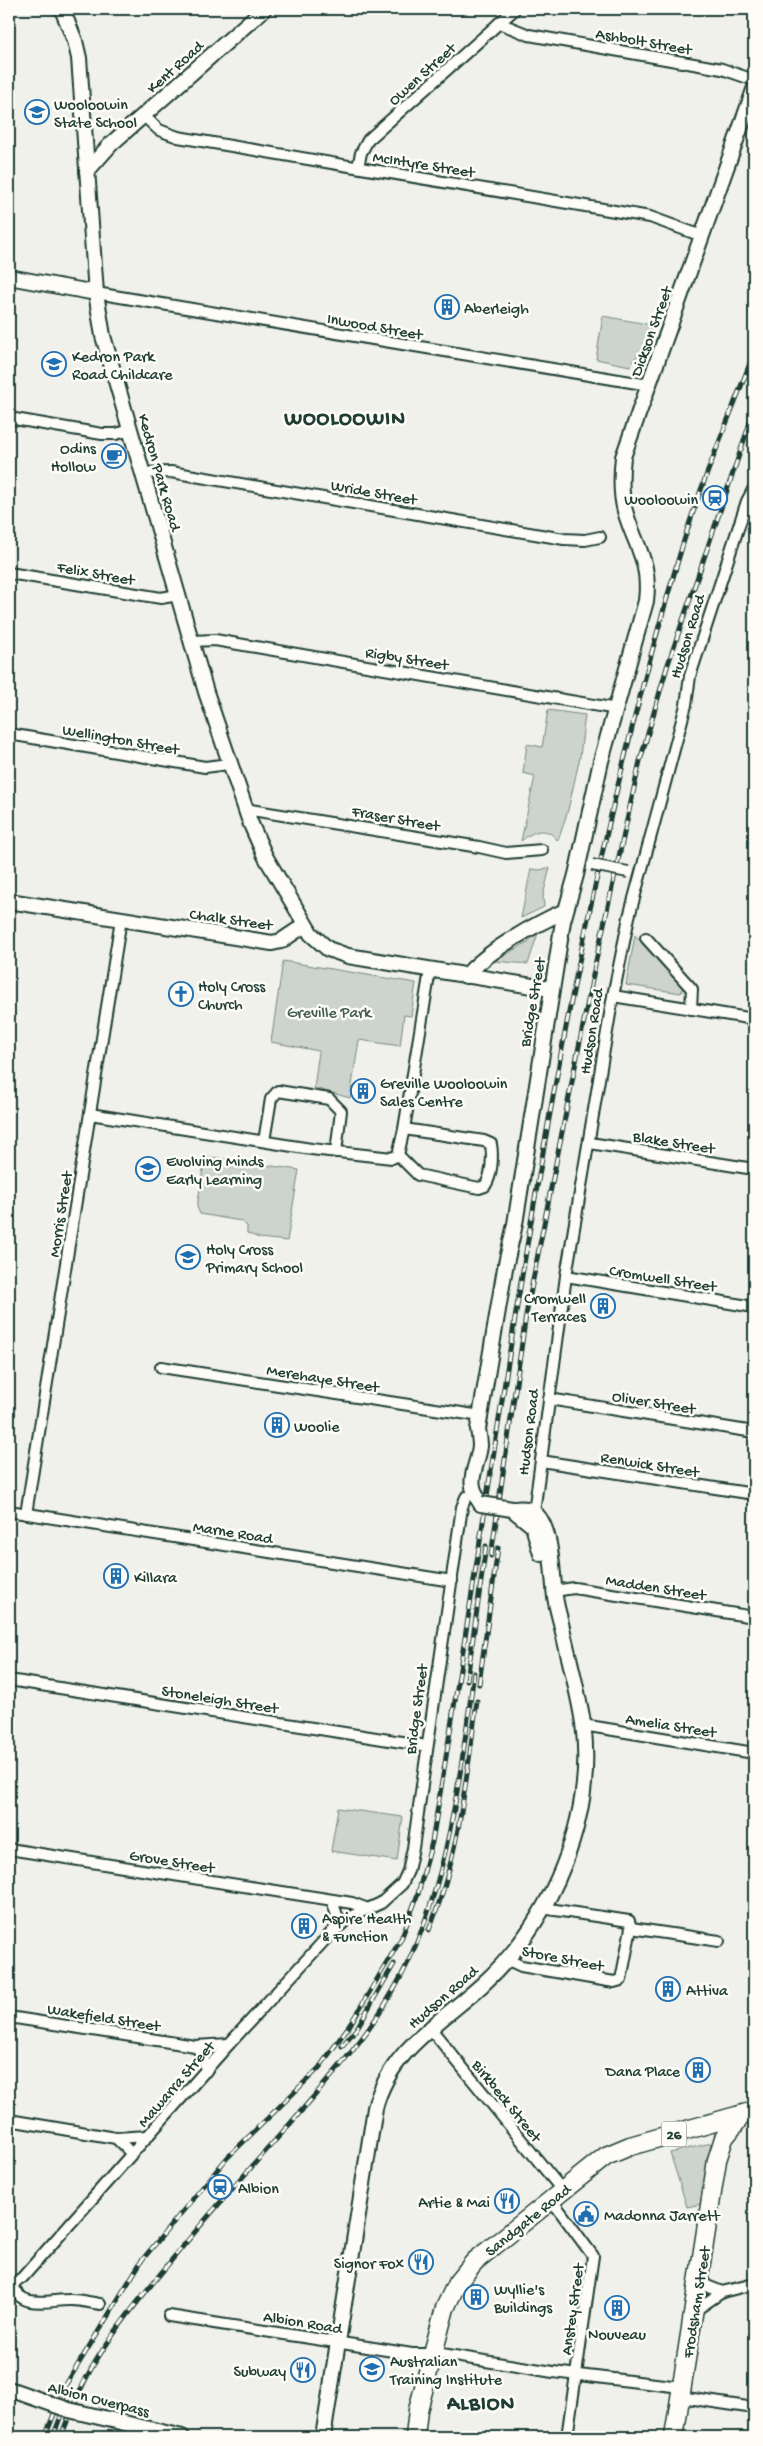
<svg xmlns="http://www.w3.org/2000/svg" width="763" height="2446" viewBox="0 0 763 2446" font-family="'Gochi Hand',sans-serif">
<rect width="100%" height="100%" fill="#f0f1eb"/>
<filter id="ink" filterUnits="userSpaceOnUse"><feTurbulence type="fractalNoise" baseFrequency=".02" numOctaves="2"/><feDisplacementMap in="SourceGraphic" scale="10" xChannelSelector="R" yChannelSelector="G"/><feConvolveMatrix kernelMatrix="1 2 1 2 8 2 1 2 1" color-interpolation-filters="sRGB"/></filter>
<g filter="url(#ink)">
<g fill="#cdd3cd" stroke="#768880">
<path d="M603,316L652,325L645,345L630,366L596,359Z"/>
<path d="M548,710L585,715L580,757L568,810L559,838L557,840C546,825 533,831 521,841L535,776L523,773L527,744L542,747Z"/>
<path d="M550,867L543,896L544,907L521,918L531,869L540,870Z"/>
<path d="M539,930L528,964L494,961L528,942Z"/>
<path d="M635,935L683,987L681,993L626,985Z"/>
<path d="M283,961L416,983L411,1016L404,1015L400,1046L359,1040L350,1098L314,1088L319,1051L271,1042Z"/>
<path d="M205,1156L299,1170L287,1241L259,1238L247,1233V1226L241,1221L200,1214L197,1207Z"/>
<path d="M338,1808L403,1817L397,1861L331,1851Z"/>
<path d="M711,2143L701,2204L687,2207L670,2153Z"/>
</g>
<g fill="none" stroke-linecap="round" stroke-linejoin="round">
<defs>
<g id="street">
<path d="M499,23L529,35L722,69L754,80"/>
<path d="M144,116L159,130L178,137L650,217L702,236"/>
<path d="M358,167L361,153L368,140L515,9"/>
<path d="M96,293L649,385"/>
<path d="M9,418L102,434H116L131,430"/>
<path d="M143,473L171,472L564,539L585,540L600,537"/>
<path d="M9,573L161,598L178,595"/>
<path d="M192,641L215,640L617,709"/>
<path d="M9,734L205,767L229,764"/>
<path d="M245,809L479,847L506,853L542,850"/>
<path d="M646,938L692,989L691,1009"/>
<path d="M613,996L754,1019"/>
<path d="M90,1114L311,1149L392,1158L398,1155L404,1129L430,970"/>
<path d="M264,1141L271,1099L278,1091L329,1099L341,1111L336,1152"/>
<path d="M590,1143L754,1169"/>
<path d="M398,1155L418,1175L479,1188L485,1186C492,1176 493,1156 491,1144L484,1141L404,1129"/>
<path d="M566,1276L754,1307"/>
<path d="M161,1367L481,1416"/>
<path d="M549,1399L754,1432"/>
<path d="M541,1461L754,1494"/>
<path d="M9,1511L452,1581"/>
<path d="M534,1512L566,1276L613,996L629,917L686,705L690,676L747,501L754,488"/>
<path d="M26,1514L121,919"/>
<path d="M554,1591L574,1588L754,1617"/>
<path d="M9,1680L427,1746"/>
<path d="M583,1725L754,1753"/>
<path d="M9,1849L352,1903L368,1909"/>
<path d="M332,1900L340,1925"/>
<path d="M631,1928L719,1941"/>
<path d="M506,1959L521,1966L614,1982L621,1980L631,1928L629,1921L542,1908"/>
<path d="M9,2017L195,2046L229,2044"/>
<path d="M431,2029L562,2190"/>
<path d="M195,2046L203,2055L206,2071"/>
<path d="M9,2120L116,2138L148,2136"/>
<path d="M116,2138L132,2154"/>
<path d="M551,2199L593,2256L567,2437"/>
<path d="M698,2276L707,2286L722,2292"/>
<path d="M12,2285C22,2311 51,2299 72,2300C81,2300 91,2303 100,2304"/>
<path d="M9,2286L22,2278L229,2044L332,1932L352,1916L381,1903L402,1884L408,1871L413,1848L462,1507L466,1497"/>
<path d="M693,2312L722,2292L754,2284"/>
<path d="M169,2316L412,2354H442L553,2372L681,2387"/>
<path d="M680,2397L754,2408"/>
</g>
<g id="secondary">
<path d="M62,9L75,41L79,58L96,293L103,336L206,692L250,822L265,856L311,934L328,949L348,956L551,989"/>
<path d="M87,171L111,144L264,9"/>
<path d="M9,277L96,293"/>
<path d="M9,901L272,943L281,941L305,925"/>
<path d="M466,976C486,952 535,924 565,911"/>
<path d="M481,1504C464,1480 477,1470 480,1446C480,1441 479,1435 478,1429L505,1268L515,1224L563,921L576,875L601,761L646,601C651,561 635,546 625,511C620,493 621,475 623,457L754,90"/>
<path d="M512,1509L533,1526L541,1554"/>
<path d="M112,2420L182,2437"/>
<path d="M323,2437L375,2108C390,2050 439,2024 482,1985C551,1922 596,1818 583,1723C578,1690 568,1656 561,1623C558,1611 554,1599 554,1586C552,1567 551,1519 530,1510C524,1507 518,1509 512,1509"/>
</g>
<g id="highway">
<path d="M415,2437L418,2410L445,2308L457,2283L475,2261L606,2156L630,2146L754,2111"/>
<path d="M674,2437L717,2160L724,2138L742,2115"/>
</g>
</defs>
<use href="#street" stroke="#1f3d34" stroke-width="14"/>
<use href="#secondary" stroke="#1f3d34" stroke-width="18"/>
<use href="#highway" stroke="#1f3d34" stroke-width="21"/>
<use href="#street" stroke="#fdfcf7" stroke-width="10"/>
<use href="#secondary" stroke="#fdfcf7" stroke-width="14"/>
<use href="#highway" stroke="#fdfcf7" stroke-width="18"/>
<defs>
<g id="rail">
<path d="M491,1556L526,1315L595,965L640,761L667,667L754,411"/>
<path d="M467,1680L486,1546"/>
<path d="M479,1684L498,1548"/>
<path d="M429,1930C459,1857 466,1779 477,1701"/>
<path d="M342,2046L357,2028L394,1964"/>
<path d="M45,2437L65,2386L142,2260L227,2158L319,2068L351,2023L401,1939L418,1894L432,1842C505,1409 554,969 682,547C701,483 730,416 754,353"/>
<path d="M53,2437L71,2390"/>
<path d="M61,2437C71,2412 80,2387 94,2364C115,2329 140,2298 166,2267C205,2218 247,2172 289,2125C326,2082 365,2041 393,1991C447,1899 460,1777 474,1673"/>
</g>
</defs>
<use href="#rail" stroke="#1f3d34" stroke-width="5"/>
<use href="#rail" stroke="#fdfcf7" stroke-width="3" stroke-dasharray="9" stroke-linecap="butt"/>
<defs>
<path id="street-bridge" d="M592,865L628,872"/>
<g id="secondary-bridge">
<path d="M481,1504L512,1509"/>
<path d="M9,2389L69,2410L112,2420"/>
</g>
</defs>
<use href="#street-bridge" stroke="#1f3d34" stroke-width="14" stroke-linecap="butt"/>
<use href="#secondary-bridge" stroke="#1f3d34" stroke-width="18" stroke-linecap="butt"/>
<use href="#street-bridge" stroke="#fdfcf7" stroke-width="10"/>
<use href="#secondary-bridge" stroke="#fdfcf7" stroke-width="14"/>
</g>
</g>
<defs>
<symbol id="school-ring" viewBox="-11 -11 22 22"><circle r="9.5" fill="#fdfcf7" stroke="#1f6fb2" stroke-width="1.5"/><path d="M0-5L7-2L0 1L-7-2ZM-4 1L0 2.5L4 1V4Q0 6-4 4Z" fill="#1f6fb2"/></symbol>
<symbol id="building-ring" viewBox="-11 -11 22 22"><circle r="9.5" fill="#fdfcf7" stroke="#1f6fb2" stroke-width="1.5"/><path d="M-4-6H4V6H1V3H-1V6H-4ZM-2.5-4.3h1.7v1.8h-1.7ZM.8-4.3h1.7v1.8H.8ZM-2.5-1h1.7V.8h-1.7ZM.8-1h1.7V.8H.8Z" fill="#1f6fb2"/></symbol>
<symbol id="cafe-ring" viewBox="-11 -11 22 22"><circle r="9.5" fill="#fdfcf7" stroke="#1f6fb2" stroke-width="1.5"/><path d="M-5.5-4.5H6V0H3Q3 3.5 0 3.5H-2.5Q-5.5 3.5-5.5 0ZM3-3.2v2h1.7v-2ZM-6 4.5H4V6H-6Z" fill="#1f6fb2"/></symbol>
<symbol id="station-ring" viewBox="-11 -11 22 22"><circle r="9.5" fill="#fdfcf7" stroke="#1f6fb2" stroke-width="1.5"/><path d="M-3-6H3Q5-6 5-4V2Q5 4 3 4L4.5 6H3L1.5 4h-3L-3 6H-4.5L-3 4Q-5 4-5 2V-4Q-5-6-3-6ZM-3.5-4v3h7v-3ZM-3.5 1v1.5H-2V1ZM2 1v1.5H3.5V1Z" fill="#1f6fb2"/></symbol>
<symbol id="church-ring" viewBox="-11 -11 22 22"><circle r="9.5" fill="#fdfcf7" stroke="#1f6fb2" stroke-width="1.5"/><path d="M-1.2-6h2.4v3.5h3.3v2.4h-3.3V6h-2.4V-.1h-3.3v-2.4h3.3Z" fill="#1f6fb2"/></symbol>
<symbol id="restaurant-ring" viewBox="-11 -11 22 22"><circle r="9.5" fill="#fdfcf7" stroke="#1f6fb2" stroke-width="1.5"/><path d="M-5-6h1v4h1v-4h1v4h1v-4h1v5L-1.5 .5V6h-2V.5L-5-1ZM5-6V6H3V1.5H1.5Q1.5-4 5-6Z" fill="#1f6fb2"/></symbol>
<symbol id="civic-ring" viewBox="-11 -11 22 22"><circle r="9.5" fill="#fdfcf7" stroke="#1f6fb2" stroke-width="1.5"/><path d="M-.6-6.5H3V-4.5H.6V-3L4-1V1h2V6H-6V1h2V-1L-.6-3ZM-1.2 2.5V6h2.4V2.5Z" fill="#1f6fb2"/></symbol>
<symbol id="university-ring" viewBox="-11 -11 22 22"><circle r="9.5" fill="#fdfcf7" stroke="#1f6fb2" stroke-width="1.5"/><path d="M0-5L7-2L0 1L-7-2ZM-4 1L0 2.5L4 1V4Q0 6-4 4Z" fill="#1f6fb2"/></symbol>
</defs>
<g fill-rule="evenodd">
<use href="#school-ring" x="23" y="98" width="28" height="28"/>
<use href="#building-ring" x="433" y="293" width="28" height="28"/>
<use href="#school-ring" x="40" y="350" width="28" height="28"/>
<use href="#cafe-ring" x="100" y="442" width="28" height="28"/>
<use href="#station-ring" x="701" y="484" width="28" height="28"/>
<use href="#church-ring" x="167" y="980" width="28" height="28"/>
<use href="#building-ring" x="349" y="1077" width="28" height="28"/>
<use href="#school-ring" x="134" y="1155" width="28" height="28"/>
<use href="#school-ring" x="174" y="1243" width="28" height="28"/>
<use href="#building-ring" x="589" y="1292" width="28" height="28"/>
<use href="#building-ring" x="263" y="1411" width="28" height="28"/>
<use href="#building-ring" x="102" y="1562" width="28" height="28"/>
<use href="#building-ring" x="290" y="1912" width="28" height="28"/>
<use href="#building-ring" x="654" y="1975" width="28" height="28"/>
<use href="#building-ring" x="684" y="2056" width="28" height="28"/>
<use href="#station-ring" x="206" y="2173" width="28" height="28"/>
<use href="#restaurant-ring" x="493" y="2187" width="28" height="28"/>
<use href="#civic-ring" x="572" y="2200" width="28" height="28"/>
<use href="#restaurant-ring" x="407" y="2248" width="28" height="28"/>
<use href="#building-ring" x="462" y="2283" width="28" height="28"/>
<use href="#building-ring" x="603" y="2294" width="28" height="28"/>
<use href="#university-ring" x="358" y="2355" width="28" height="28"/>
<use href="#restaurant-ring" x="289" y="2356" width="28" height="28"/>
</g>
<g text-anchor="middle" stroke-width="5" stroke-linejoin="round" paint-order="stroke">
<rect fill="#fdfcf7" stroke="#62766e" stroke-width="1" x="661.5" y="2121.5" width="25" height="25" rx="4"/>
<g font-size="15" font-weight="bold" fill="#1f3d34">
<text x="674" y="2139">26</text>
</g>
<g font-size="16" fill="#1f3d34" stroke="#fdfcf7">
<text transform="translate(644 40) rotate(10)" y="6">Ashbolt Street</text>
<text transform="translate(174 66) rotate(-42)" y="6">Kent Road</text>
<text transform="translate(421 73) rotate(-42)" y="6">Owen Street</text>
<text transform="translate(424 163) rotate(9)" y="6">McIntyre Street</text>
<text transform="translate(375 325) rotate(10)" y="6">Inwood Street</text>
<text transform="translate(650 331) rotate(-70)" y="6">Dickson Street</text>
<text transform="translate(161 472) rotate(74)" y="6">Kedron Park Road</text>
<text transform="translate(374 491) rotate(10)" y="6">Wride Street</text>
<text transform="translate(96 572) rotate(10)" y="6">Felix Street</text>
<text transform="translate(686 636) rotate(-73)" y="6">Hudson Road</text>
<text transform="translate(407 657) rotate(9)" y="6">Rigby Street</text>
<text transform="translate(121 738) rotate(10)" y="6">Wellington Street</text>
<text transform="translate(396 817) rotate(10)" y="6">Fraser Street</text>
<text transform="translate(231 918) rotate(8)" y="6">Chalk Street</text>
<text transform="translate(531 1002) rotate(-80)" y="6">Bridge Street</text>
<text transform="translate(590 1031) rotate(-81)" y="6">Hudson Road</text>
<text transform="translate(674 1141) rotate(9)" y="6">Blake Street</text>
<text transform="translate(59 1214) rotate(-81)" y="6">Morris Street</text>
<text transform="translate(663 1277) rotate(9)" y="6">Cromwell Street</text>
<text transform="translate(323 1377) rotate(9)" y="6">Merehaye Street</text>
<text transform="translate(654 1401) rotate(9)" y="6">Oliver Street</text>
<text transform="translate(527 1432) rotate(-83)" y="6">Hudson Road</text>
<text transform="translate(650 1463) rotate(9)" y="6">Renwick Street</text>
<text transform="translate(233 1531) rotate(9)" y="6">Marne Road</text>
<text transform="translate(656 1586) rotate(9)" y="6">Madden Street</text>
<text transform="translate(220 1698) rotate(9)" y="6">Stoneleigh Street</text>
<text transform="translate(415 1709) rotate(-82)" y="6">Bridge Street</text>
<text transform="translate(671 1724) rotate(9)" y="6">Amelia Street</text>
<text transform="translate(172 1860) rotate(9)" y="6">Grove Street</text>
<text transform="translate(563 1957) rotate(11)" y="6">Store Street</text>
<text transform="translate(442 1996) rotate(-41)" y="6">Hudson Road</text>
<text transform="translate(104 2016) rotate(9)" y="6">Wakefield Street</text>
<text transform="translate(175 2083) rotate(-49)" y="6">Mawarra Street</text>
<text transform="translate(508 2100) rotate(51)" y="6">Birkbeck Street</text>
<text transform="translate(527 2219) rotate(-39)" y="6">Sandgate Road</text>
<text transform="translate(695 2302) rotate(-81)" y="6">Frodsham Street</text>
<text transform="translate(571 2309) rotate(-82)" y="6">Anstey Street</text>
<text transform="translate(303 2321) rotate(9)" y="6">Albion Road</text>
<text transform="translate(99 2398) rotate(14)" y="6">Albion Overpass</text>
</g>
<g font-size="16" fill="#1f3d34" stroke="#fdfcf7" text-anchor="start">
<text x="54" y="109">Wooloowin<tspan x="54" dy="18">State School</tspan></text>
<text x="464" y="313">Aberleigh</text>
<text x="72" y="361">Kedron Park<tspan x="72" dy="18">Road Childcare</tspan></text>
<text x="96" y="453" text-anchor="end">Odins<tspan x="96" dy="18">Hollow</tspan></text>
<text x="698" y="504" text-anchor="end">Wooloowin</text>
<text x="198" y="991">Holy Cross<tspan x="198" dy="18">Church</tspan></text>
<text x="380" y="1088">Greville Wooloowin<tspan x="380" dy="18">Sales Centre</tspan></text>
<text x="166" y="1166">Evolving Minds<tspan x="166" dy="18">Early Learning</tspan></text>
<text x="206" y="1254">Holy Cross<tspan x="206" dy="18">Primary School</tspan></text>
<text x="586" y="1303" text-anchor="end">Cromwell<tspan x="586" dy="18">Terraces</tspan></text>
<text x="294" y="1431">Woolie</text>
<text x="134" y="1582">Killara</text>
<text x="322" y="1923">Aspire Health<tspan x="322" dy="18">&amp; Function</tspan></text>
<text x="686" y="1995">Attiva</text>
<text x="680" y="2076" text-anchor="end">Dana Place</text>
<text x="238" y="2193">Albion</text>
<text x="490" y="2207" text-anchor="end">Artie &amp; Mai</text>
<text x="604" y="2220">Madonna Jarrett</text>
<text x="404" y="2268" text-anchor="end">Signor Fox</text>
<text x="494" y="2294">Wyllie's<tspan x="494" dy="18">Buildings</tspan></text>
<text x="617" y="2339" text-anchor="middle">Nouveau</text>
<text x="390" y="2366">Australian<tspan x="390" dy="18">Training Institute</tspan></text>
<text x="286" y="2376" text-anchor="end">Subway</text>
</g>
<g font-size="16" fill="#425b53" stroke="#fdfcf7">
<text x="329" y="1017">Greville Park</text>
</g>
<g font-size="21" font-weight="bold" letter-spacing="1" fill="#1f3d34" stroke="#fdfcf7">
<text x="345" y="424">WOOLOOWIN</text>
<text x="481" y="2409">ALBION</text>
</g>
</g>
<rect width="763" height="2446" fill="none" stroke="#fdfcf7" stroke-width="30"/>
<rect x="15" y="15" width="733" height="2416" fill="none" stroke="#1f3d34" stroke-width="2" filter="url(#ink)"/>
</svg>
